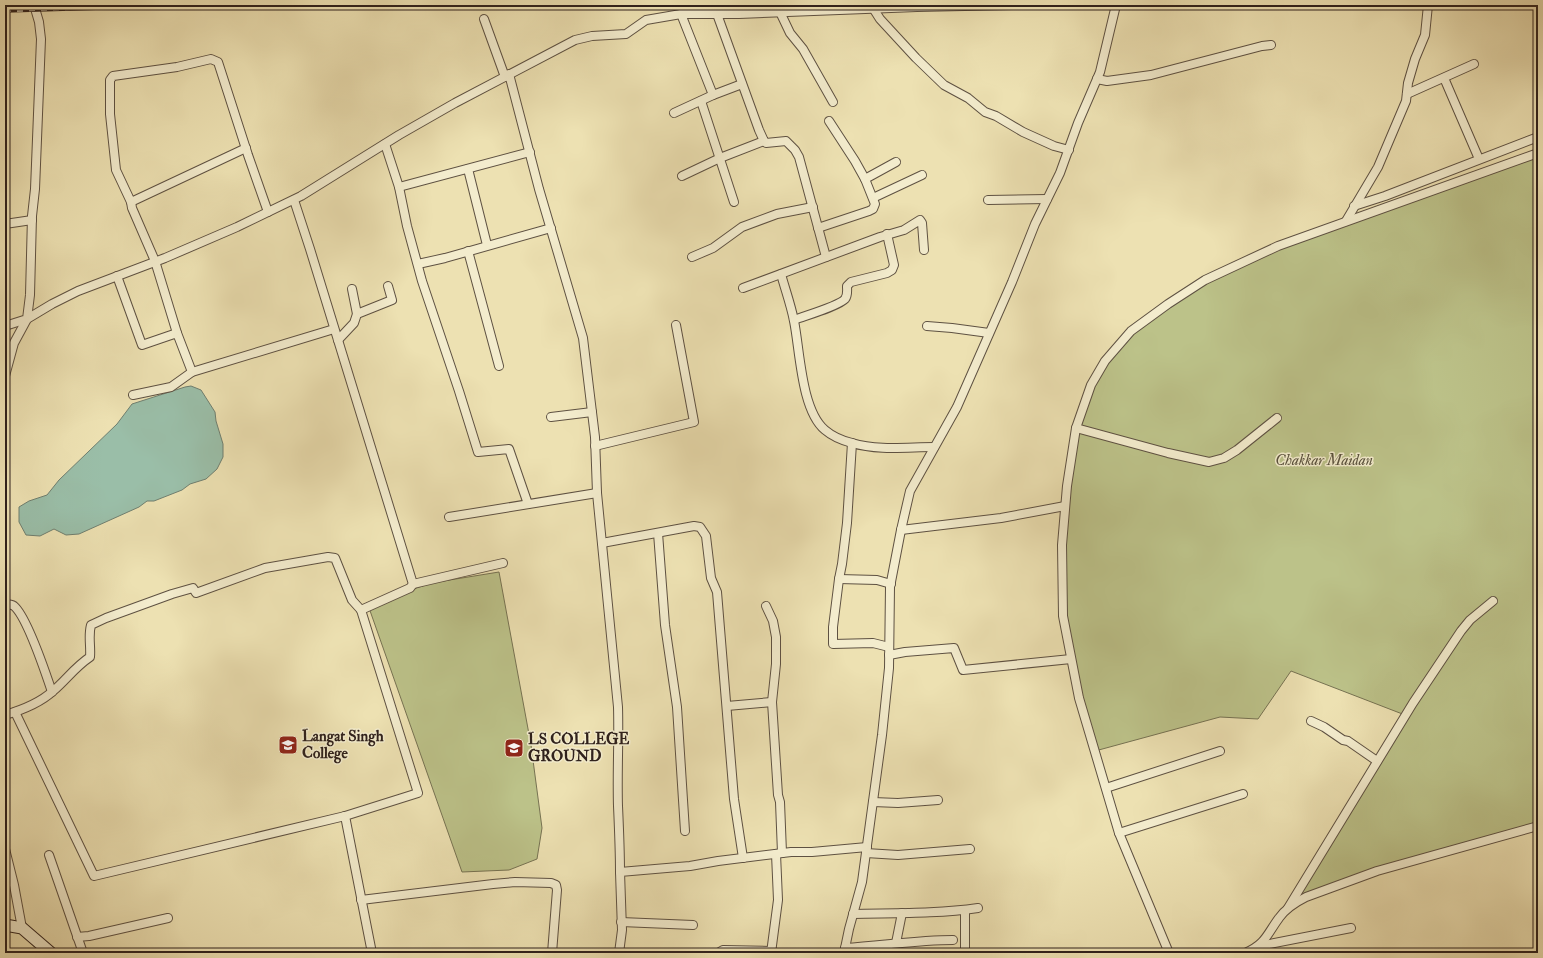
<svg xmlns="http://www.w3.org/2000/svg" width="1543" height="958" viewBox="0 0 1543 958" font-family="'IM FELL Double Pica',serif">
<rect width="100%" height="100%" fill="#ede1b2"/>
<filter id="stains"><feTurbulence type="fractalNoise" baseFrequency=".005" numOctaves="4"/><feColorMatrix values="0 0 0 0 .2 0 0 0 0 .09 0 0 0 0 .02 0 0 0 .5 -.17"/></filter>
<radialGradient id="worn" r=".72"><stop offset=".6" stop-color="#630" stop-opacity="0"/><stop offset="1" stop-color="#630" stop-opacity=".3"/></radialGradient>
<g fill="#bcc289" stroke="#767252">
<path d="M1538,153V825L1377,871L1296,901L1405,715L1291,671L1258,719L1220,717L1095,751L1063,616L1062,545L1076,428L1091,385L1131,331L1168,304L1278,246Z"/>
<path d="M499,572L531,745L542,828L537,859L509,870L462,872L368,605L431,583Z"/>
</g>
<path fill="#9abea8" stroke="#6f7f70" d="M191,386L201,390L215,412L216,421L223,444V457L217,469L206,479L190,484L182,490L154,501H147L139,507L79,534L66,535L54,529L40,536L26,535L19,522V507L29,501L47,495L59,480L117,424L132,404L185,387Z"/>
<g fill="none" stroke-linecap="round" stroke-linejoin="round">
<defs>
<g id="minor">
<path d="M873,8L880,19L916,58L944,85L968,98L985,112L996,116L1023,132L1054,146L1069,150"/>
<path d="M780,12L790,33L803,49L833,102"/>
<path d="M717,14L759,130L764,141L766,143L786,141L795,150L799,157L826,257"/>
<path d="M484,19L505,77"/>
<path d="M509,74L539,189L583,338L595,437L597,493L618,707C619,740 617,773 618,806C619,828 620,850 620,872"/>
<path d="M1444,78L1479,159"/>
<path d="M1097,79L1107,81L1151,75L1262,46L1271,45"/>
<path d="M1407,94L1474,64"/>
<path d="M713,95L742,84"/>
<path d="M701,101L734,202"/>
<path d="M674,113L713,95L681,14"/>
<path d="M385,144L399,187L407,226L422,281L459,391L478,452L509,449L528,504"/>
<path d="M468,169L487,245"/>
<path d="M682,176L720,158L764,141"/>
<path d="M865,179L896,162"/>
<path d="M399,187L530,152"/>
<path d="M873,198L922,175"/>
<path d="M988,200L1047,199"/>
<path d="M131,202L246,148"/>
<path d="M1354,206L1385,196L1538,137"/>
<path d="M1346,221L1378,167L1406,101L1408,83L1415,59L1425,35L1428,5"/>
<path d="M5,224L32,220"/>
<path d="M818,228L869,211L873,209L875,204L865,179L855,161L829,121"/>
<path d="M468,251L499,366"/>
<path d="M692,257L713,248L742,227L777,214L813,207"/>
<path d="M418,264L445,258L551,228"/>
<path d="M781,274C785,289 791,305 794,321C800,350 801,410 825,430C832,436 844,441 852,443C878,451 908,447 934,447"/>
<path d="M117,276L142,345L177,333L192,372"/>
<path d="M743,288L880,237L904,230L920,220L922,223L924,250"/>
<path d="M352,289L357,314"/>
<path d="M794,320C804,316 839,306 845,299C848,295 847,291 847,286L851,282L887,273L892,270L894,265L887,234"/>
<path d="M5,326L27,319L30,295L32,216L35,189L41,39L39,22L34,5"/>
<path d="M927,326L952,328L989,333"/>
<path d="M177,333L155,261L132,208L131,202L116,170L110,114V80L113,76L177,67L211,59L218,62L248,155L268,212"/>
<path d="M338,340L354,323L357,314L392,300L388,286"/>
<path d="M5,376L14,343L27,319L52,304L78,291L165,258L237,227L301,196L399,135L455,103L575,40L592,36L626,34L646,20L681,14H739L917,7L1012,5"/>
<path d="M133,395L171,387L192,372L334,329"/>
<path d="M551,417L592,412"/>
<path d="M1076,428L1168,453L1209,462L1224,458L1237,450L1277,418"/>
<path d="M852,443L847,523L842,564L839,579L833,627V644L873,643L889,647"/>
<path d="M595,446L694,422L676,325"/>
<path d="M449,517L597,493"/>
<path d="M901,530L1001,518L1065,506"/>
<path d="M658,533L665,625L677,707L685,831"/>
<path d="M602,543L694,526L700,527L706,536L711,578L717,592L734,799L743,858"/>
<path d="M839,579L877,580L891,584"/>
<path d="M413,584L503,563"/>
<path d="M5,604C8,604 11,604 14,606C27,617 46,674 52,692"/>
<path d="M766,606L773,621L776,637V664L772,702L778,795L780,802L782,853"/>
<path d="M889,655L905,652L954,648L963,670L1071,659"/>
<path d="M727,706L772,702"/>
<path d="M15,712L94,876L345,816L418,793L361,610"/>
<path d="M5,715C22,710 40,703 53,691C66,680 75,667 90,657C91,646 88,636 91,625L106,618L172,594L193,588L196,593L265,568L328,557L335,558L352,600L361,610L410,588L413,584L310,249L294,200"/>
<path d="M1311,721L1324,727L1343,740L1348,741L1377,761"/>
<path d="M1106,788L1220,751"/>
<path d="M873,802L898,803L938,800"/>
<path d="M345,816L372,953"/>
<path d="M1119,833L1243,794"/>
<path d="M5,849L14,885L22,928"/>
<path d="M866,853L898,855L970,849"/>
<path d="M49,855L83,953"/>
<path d="M361,900L493,884L515,882L551,883L556,885L557,890L552,953"/>
<path d="M1288,908L1413,703L1461,631L1470,620L1493,601"/>
<path d="M965,910V953"/>
<path d="M853,914C895,913 937,914 978,908"/>
<path d="M621,922L693,925"/>
<path d="M77,937L89,936L168,918"/>
<path d="M896,943L902,913"/>
<path d="M1259,946L1351,928"/>
<path d="M845,948C881,946 917,940 953,940"/>
<path d="M619,953L622,930L620,872L690,866L718,861L791,852H812L867,847"/>
<path d="M718,953L723,950L771,951L776,953"/>
<path d="M771,953L778,900L776,854"/>
<path d="M844,953L849,929L862,882L882,735L889,668L890,587L901,530L910,491L957,407L1012,282L1035,224L1060,173L1078,123L1100,72L1116,5"/>
<path d="M1169,953L1119,833L1079,698L1063,616L1062,545L1067,486L1076,428L1091,385L1105,361L1131,331L1168,304L1205,280L1278,246L1538,153"/>
<path d="M1245,953C1266,944 1267,934 1279,918C1286,908 1296,902 1306,897L1377,871L1538,826"/>
</g>
<path id="secondary" d="M5,925L22,928L51,953"/>
</defs>
<use href="#minor" stroke="#5e5142" stroke-width="10"/>
<use href="#secondary" stroke="#2f211c" stroke-width="13"/>
<use href="#minor" stroke="#f3eccd" stroke-width="8"/>
<use href="#secondary" stroke="#f3eccd" stroke-width="11"/>
<defs>
<path id="rail" d="M5,11L203,5"/>
</defs>
<use href="#rail" stroke="#2f211c" stroke-width="3.5"/>
<use href="#rail" stroke="#f3eccd" stroke-width="2" stroke-dasharray="6" stroke-linecap="butt"/>
</g>
<defs>
<symbol id="university-square" viewBox="-11 -11 22 22"><rect x="-9" y="-9" width="18" height="18" rx="4" fill="#8f2418" stroke="#f3eccd"/><path d="M0-5L7-2L0 1L-7-2ZM-4 1L0 2.5L4 1V4Q0 6-4 4Z" fill="#fff"/></symbol>
</defs>
<g fill-rule="evenodd">
<use href="#university-square" x="277" y="734" width="22" height="22"/>
<use href="#university-square" x="503" y="737" width="22" height="22"/>
</g>
<g text-anchor="middle" stroke-width="3" stroke-linejoin="round" paint-order="stroke">
<g font-size="15" font-style="italic" fill="#59513d" stroke="#f3eccd">
<text x="1324" y="465">Chakkar Maidan</text>
</g>
<g font-size="15" font-weight="bold" fill="#2f211c" stroke="#f3eccd" text-anchor="start">
<text x="302" y="741">Langat Singh<tspan x="302" dy="17">College</tspan></text>
<text x="528" y="744">LS COLLEGE<tspan x="528" dy="17">GROUND</tspan></text>
</g>
</g>
<rect width="1543" height="958" fill="none" stroke="#ede1b2" stroke-width="20"/>
<rect x="6" y="6" width="1531" height="946" fill="none" stroke="#2f211c" stroke-width="2"/>
<rect x="10" y="10" width="1523" height="938" fill="none" stroke="#2f211c"/>
<rect width="100%" height="100%" filter="url(#stains)"/>
<rect width="100%" height="100%" fill="url(#worn)"/>
</svg>
